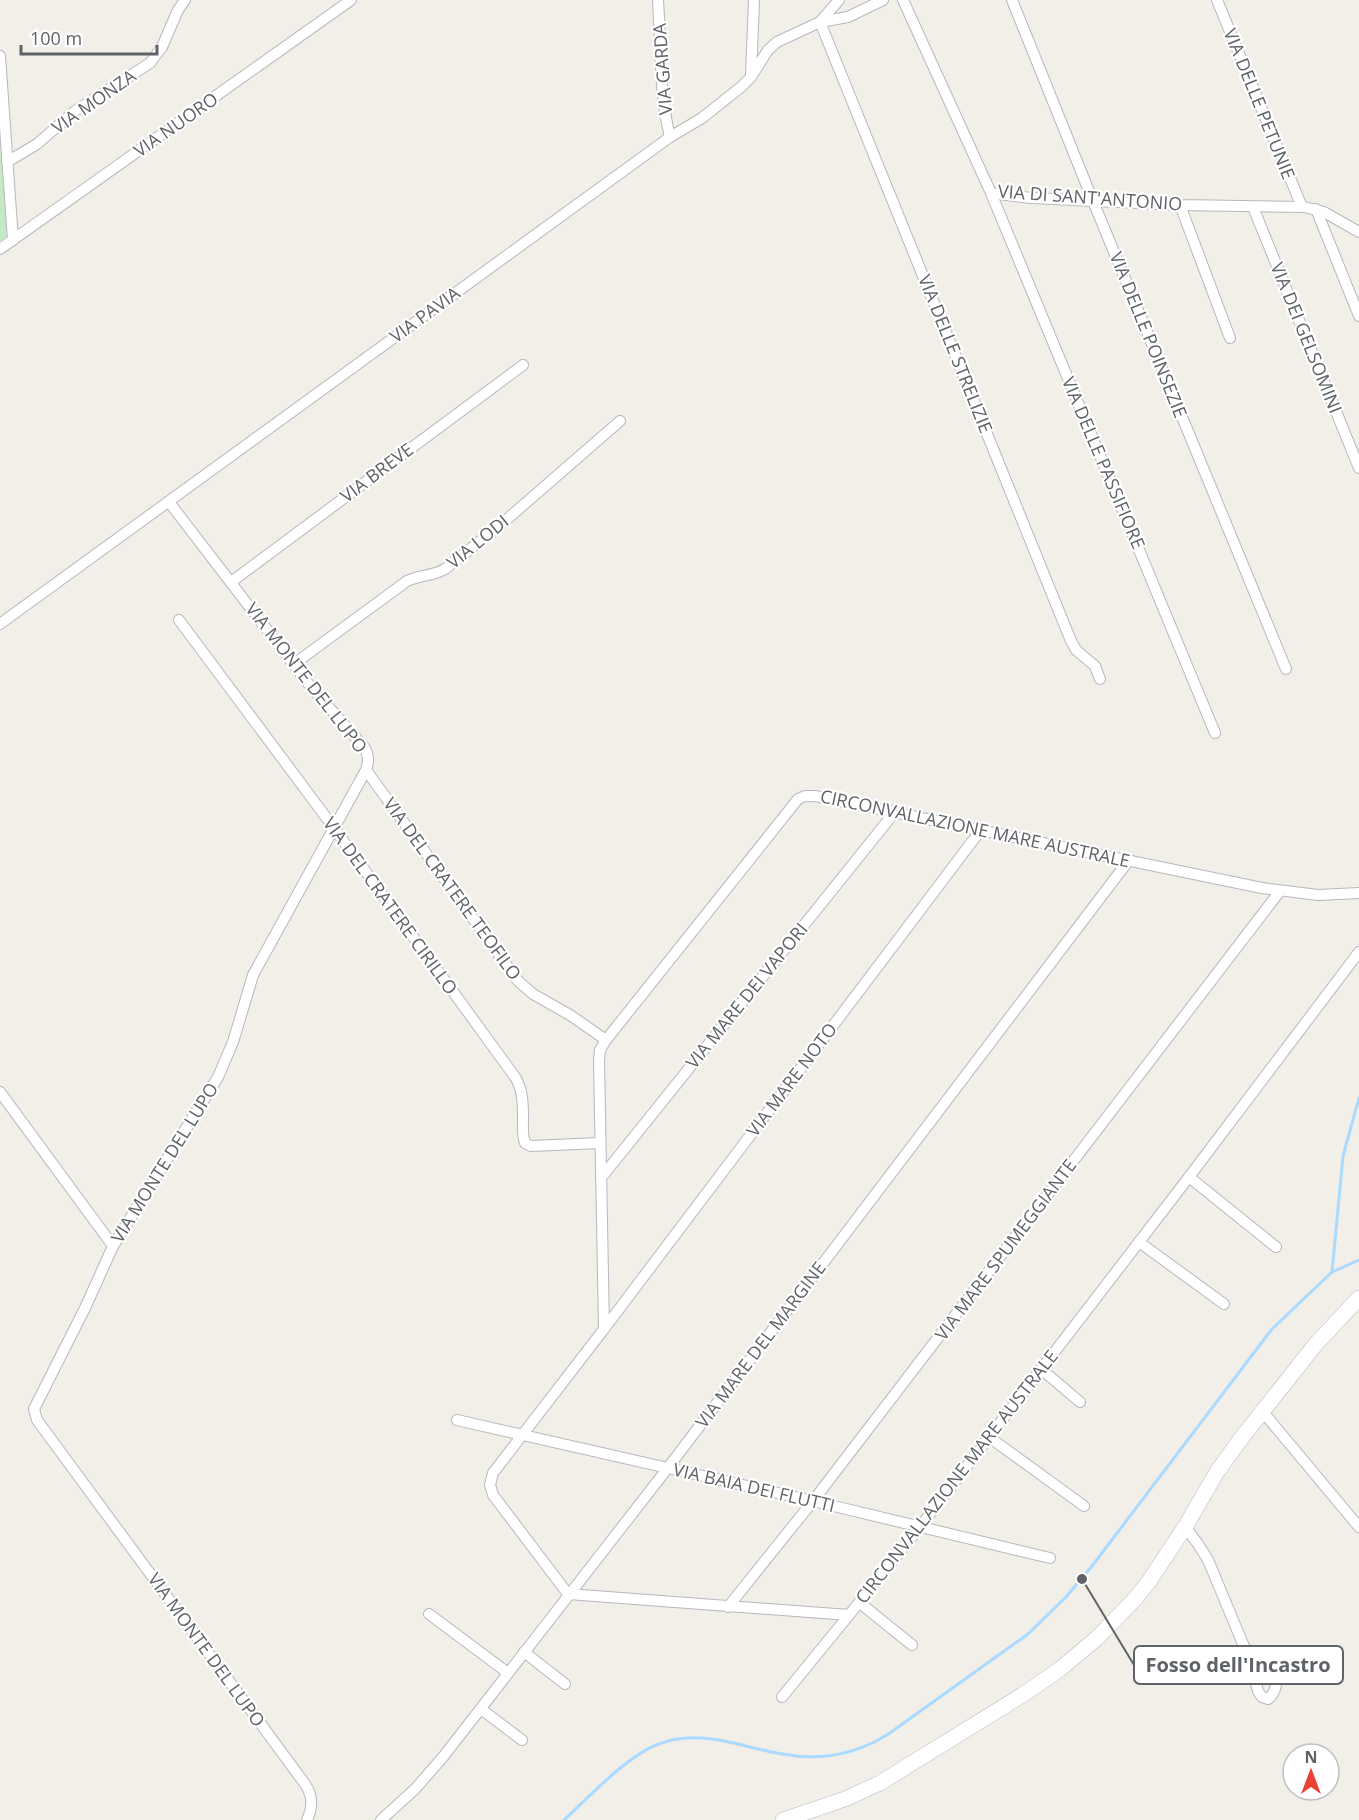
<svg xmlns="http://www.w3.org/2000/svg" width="1359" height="1820" viewBox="0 0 1359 1820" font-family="'Open Sans',sans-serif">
<rect width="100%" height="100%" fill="#f1efe8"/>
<path fill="#c5e8c5" d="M0,146L8,236L0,241Z"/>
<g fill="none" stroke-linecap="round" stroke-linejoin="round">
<g stroke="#aadaff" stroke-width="3">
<path d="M1332,1272L1359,1260"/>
<path d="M564,1820C589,1797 625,1758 656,1745C698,1727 740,1747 782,1754C821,1761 854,1755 887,1735L1028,1634L1066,1597L1092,1566L1272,1329L1332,1272L1343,1156L1359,1098"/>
</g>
<defs>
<g id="minor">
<path d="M658,0C661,46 659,93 670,137"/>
<path d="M903,0L991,193L1031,198L1180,205L1304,207L1324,212L1359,232"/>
<path d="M1012,0L1093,201L1286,669"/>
<path d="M1217,0L1302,207"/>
<path d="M820,22L1071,641L1076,650L1095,666L1100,679"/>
<path d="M820,22L848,17L883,0"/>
<path d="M0,56L13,240"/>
<path d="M751,76L754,0"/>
<path d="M7,162L37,144L75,111L150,63L162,47L178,10L185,0"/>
<path d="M991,193L1215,733"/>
<path d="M1180,205L1230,338"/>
<path d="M1253,207L1359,468"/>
<path d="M1316,209L1359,316"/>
<path d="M0,249L351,0"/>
<path d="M169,502L311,687L364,747C369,755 369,761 366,770L253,975L233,1042L218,1077L113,1246L86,1306L34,1409L37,1420L305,1784C313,1796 313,1807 307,1820"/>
<path d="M231,582L523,365"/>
<path d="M179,620L334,828L515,1077C523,1090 523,1104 523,1119C523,1127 522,1135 525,1143L531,1146L600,1143"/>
<path d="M0,624L670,137L702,118L741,87L751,77L768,50L777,42L820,22L839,0"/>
<path d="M294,664L407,581C420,575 433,576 445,569L498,527L620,421"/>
<path d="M366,770L518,981L533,994L570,1015L606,1040"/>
<path d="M1359,893L1318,895L1262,888L815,796H805L798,799L606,1040L600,1050L599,1060L604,1329L493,1473L490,1485L493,1495L568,1594L849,1615L920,1527L1189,1177L1359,952"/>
<path d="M0,1092L113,1246"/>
<path d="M1189,1177L1276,1247"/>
<path d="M601,1178L894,813"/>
<path d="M1139,1242L1224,1304"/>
<path d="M604,1329L980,831"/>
<path d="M1041,1369L1080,1402"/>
<path d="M1263,1412L1359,1527"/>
<path d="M457,1420L813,1501L1050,1558"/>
<path d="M989,1437L1084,1506"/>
<path d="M1185,1527L1198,1544L1208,1560L1248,1656L1258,1691L1262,1697L1268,1699C1277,1692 1277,1681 1276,1670"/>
<path d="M860,1603L912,1645"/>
<path d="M728,1607L813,1501L1280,891"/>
<path d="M429,1614L508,1673"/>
<path d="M524,1652L565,1684"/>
<path d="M782,1697L849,1615"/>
<path d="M481,1709L522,1740"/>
<path d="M381,1820L415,1789L443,1757L667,1469L1129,860"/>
</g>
<path id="secondary" d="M783,1820L845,1799L880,1783L1024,1694L1060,1669L1097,1638L1134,1600L1150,1580L1185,1527L1217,1472L1240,1440L1315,1345L1359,1298"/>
</defs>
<use href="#minor" stroke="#b5b8bc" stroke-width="12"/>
<use href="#secondary" stroke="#b6babf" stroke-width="16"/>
<use href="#minor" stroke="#fff" stroke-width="10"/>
<use href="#secondary" stroke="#fff" stroke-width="15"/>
</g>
<g text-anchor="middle" stroke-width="4.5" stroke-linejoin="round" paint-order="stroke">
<g font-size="18" fill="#5f6368" stroke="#fff">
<text transform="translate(663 69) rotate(-94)" y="6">VIA GARDA</text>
<text transform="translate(94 102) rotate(-35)" y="6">VIA MONZA</text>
<text transform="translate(1259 104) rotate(68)" y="6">VIA DELLE PETUNIE</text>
<text transform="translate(176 125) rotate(-35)" y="6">VIA NUORO</text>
<text transform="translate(1090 198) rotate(4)" y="6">VIA DI SANT'ANTONIO</text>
<text transform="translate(425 315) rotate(-36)" y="6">VIA PAVIA</text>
<text transform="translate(1148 335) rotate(68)" y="6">VIA DELLE POINSEZIE</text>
<text transform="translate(1306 338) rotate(68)" y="6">VIA DEI GELSOMINI</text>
<text transform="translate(955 354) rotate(68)" y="6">VIA DELLE STRELIZIE</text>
<text transform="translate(1103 463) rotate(67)" y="6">VIA DELLE PASSIFIORE</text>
<text transform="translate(377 473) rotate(-37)" y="6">VIA BREVE</text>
<text transform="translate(478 542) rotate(-39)" y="6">VIA LODI</text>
<text transform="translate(306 678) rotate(52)" y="6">VIA MONTE DEL LUPO</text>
<text transform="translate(975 829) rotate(12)" y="6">CIRCONVALLAZIONE MARE AUSTRALE</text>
<text transform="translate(452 889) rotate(54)" y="6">VIA DEL CRATERE TEOFILO</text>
<text transform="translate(390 906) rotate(54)" y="6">VIA DEL CRATERE CIRILLO</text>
<text transform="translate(747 996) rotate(-51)" y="6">VIA MARE DEI VAPORI</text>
<text transform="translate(792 1080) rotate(-53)" y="6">VIA MARE NOTO</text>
<text transform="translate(165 1163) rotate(-58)" y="6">VIA MONTE DEL LUPO</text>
<text transform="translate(1006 1250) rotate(-53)" y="6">VIA MARE SPUMEGGIANTE</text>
<text transform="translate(761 1345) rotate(-53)" y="6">VIA MARE DEL MARGINE</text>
<text transform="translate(957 1477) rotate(-52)" y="6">CIRCONVALLAZIONE MARE AUSTRALE</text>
<text transform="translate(754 1488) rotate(13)" y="6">VIA BAIA DEI FLUTTI</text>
<text transform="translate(206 1650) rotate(54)" y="6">VIA MONTE DEL LUPO</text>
</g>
</g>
<path fill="none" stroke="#5f6368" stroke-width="2" d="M1082 1579L1134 1665"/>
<circle fill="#5f6368" stroke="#fff" stroke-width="2" cx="1082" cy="1579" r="6"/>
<rect fill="#fff" stroke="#5f6368" stroke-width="2" x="1134" y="1646" width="209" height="38" rx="6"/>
<g font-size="20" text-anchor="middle" font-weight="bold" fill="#5f6368">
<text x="1238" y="1672">Fosso dell'Incastro</text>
</g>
<g transform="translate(1311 1772)"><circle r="28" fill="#ffffff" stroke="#bfc1c3" stroke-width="1.5"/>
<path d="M0-4.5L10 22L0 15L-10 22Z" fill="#ea4335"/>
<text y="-9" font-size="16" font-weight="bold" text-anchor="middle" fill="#5f6368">N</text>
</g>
<path d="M21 45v9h136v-9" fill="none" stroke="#5f6368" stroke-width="3"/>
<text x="30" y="45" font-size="18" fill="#5f6368" stroke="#ffffff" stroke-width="4.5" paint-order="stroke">100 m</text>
</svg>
